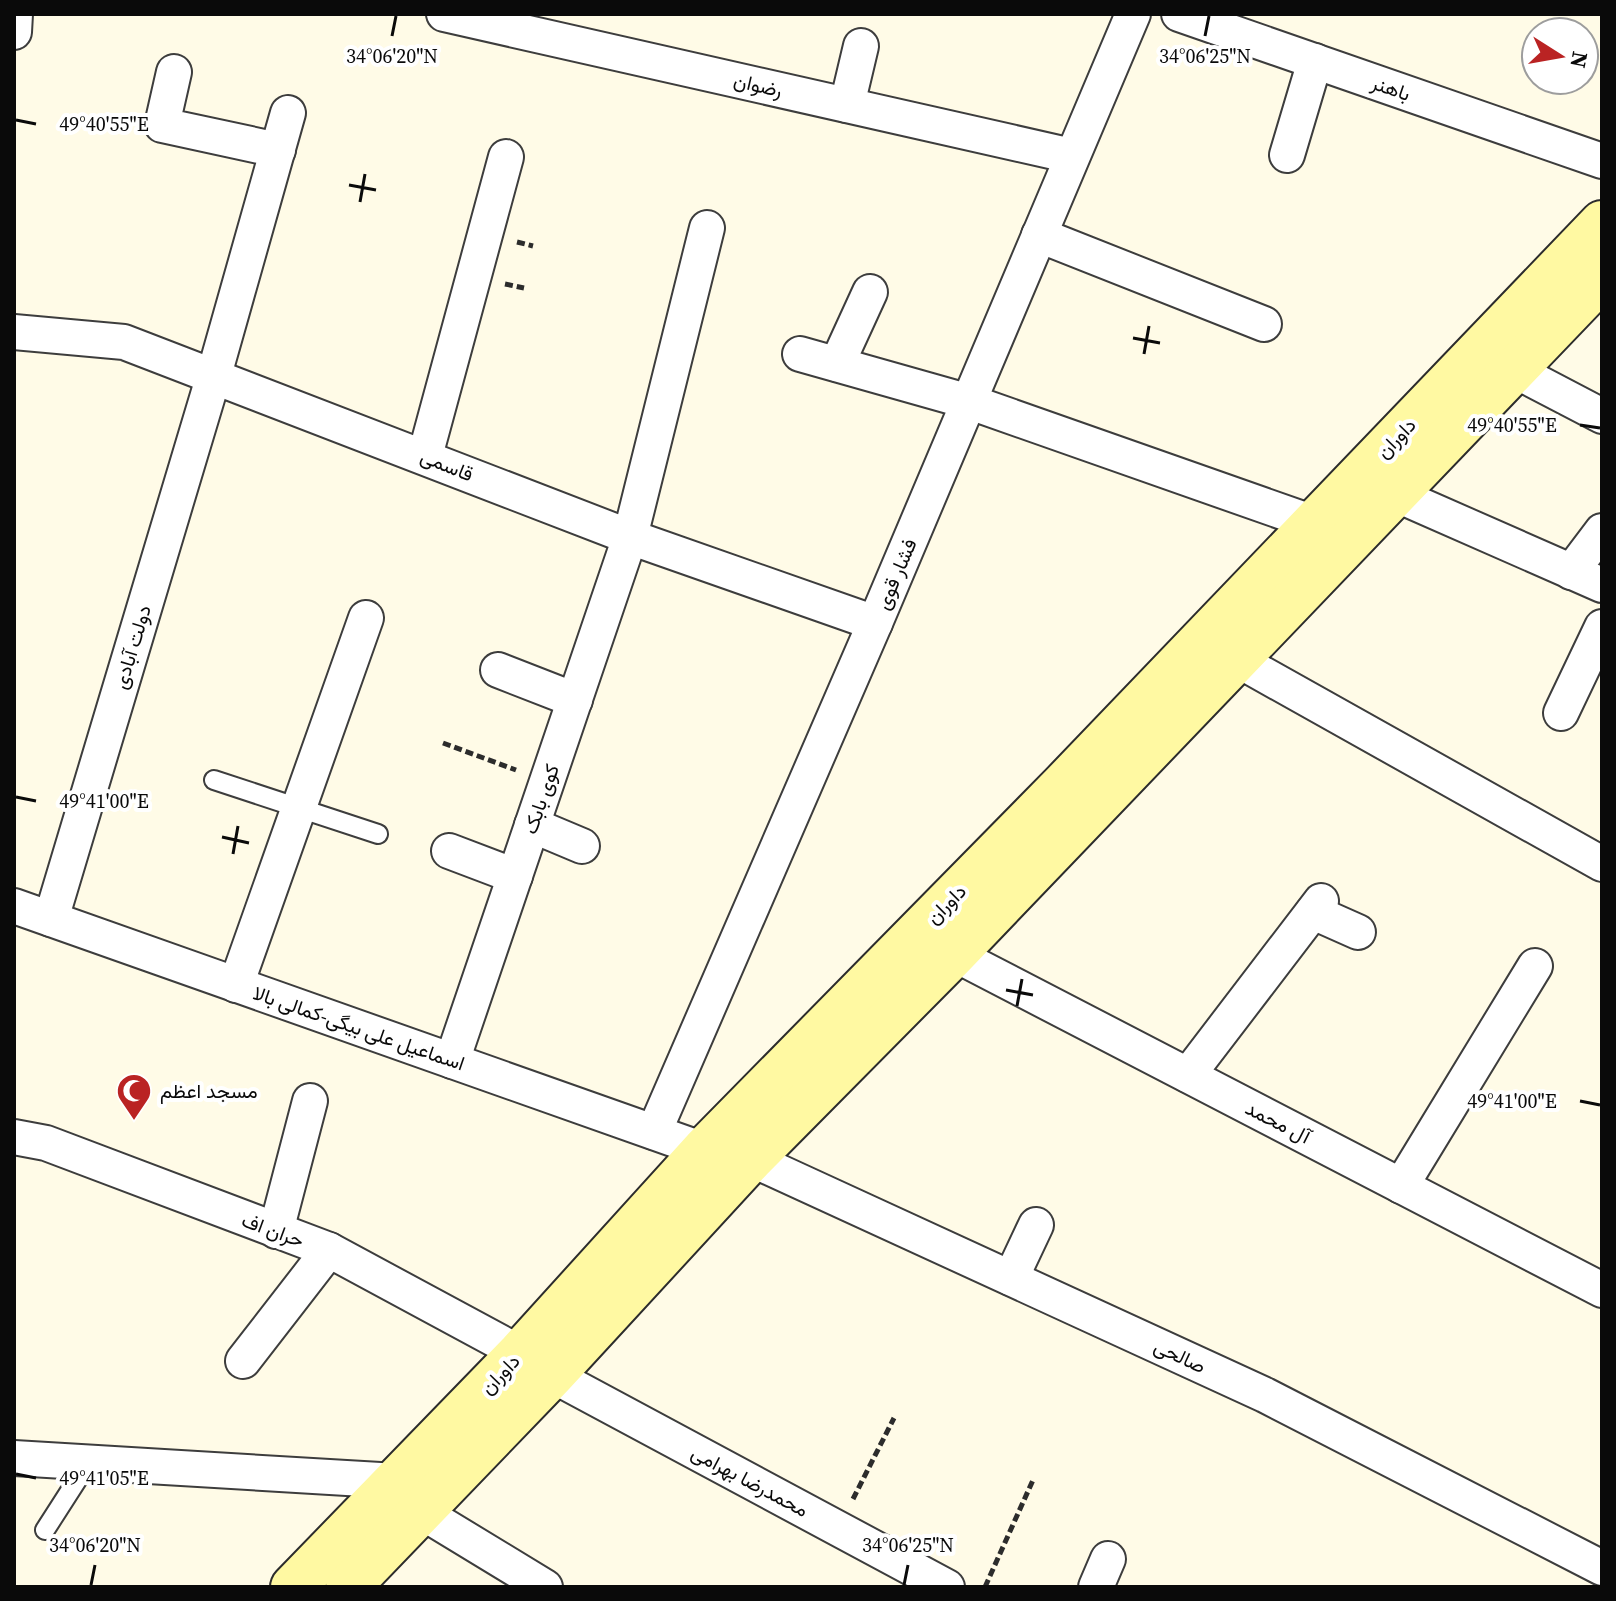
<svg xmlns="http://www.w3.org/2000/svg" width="1616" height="1601" viewBox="0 0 1616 1601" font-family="'Source Serif 4',Vazirmatn,serif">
<rect width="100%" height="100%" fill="#fffbe7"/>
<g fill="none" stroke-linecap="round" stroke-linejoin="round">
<defs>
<g id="lane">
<path d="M214,780L378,834"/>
<path d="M45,1530L88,1463"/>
</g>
<g id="street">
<path d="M444,14L1072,156"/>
<path d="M1179,14L1602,161"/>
<path d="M14,32L15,14"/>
<path d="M174,72L162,125L278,150"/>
<path d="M847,105L861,46"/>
<path d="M1287,155L1315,61"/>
<path d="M1039,235L1264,324"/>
<path d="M14,332L124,342L630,537L875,623"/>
<path d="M800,354L970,402L1314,523"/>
<path d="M837,364L870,292"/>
<path d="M1514,370L1602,416"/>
<path d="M425,456L506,157"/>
<path d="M1395,494L1602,585"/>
<path d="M1571,572L1602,531"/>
<path d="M1236,659L1602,864"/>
<path d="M498,670L575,700"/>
<path d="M1561,713L1602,627"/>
<path d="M532,825L582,846"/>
<path d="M449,851L515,876"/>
<path d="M14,906L704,1150"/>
<path d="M1313,912L1358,932"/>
<path d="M51,919L214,375L288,113"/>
<path d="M954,954L1602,1290"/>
<path d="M236,985L366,618"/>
<path d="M452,1061L630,537L707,228"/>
<path d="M1188,1075L1321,901"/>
<path d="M654,1132L875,623L1133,14"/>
<path d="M14,1137L46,1143L329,1250L520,1353"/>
<path d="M751,1159L1265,1395L1602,1568"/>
<path d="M1401,1186L1535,966"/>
<path d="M276,1231L310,1101"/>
<path d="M1011,1278L1036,1225"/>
<path d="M243,1361L329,1250"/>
<path d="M552,1375L947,1587"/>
<path d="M14,1458L397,1481"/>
<path d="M420,1511L545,1587"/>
<path d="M1096,1587L1108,1559"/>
</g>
<g id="secondary">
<path d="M293,1587L520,1353L704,1150L1063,785L1602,223"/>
<path d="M348,1587L552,1375L751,1159L954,954L1602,278"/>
</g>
</defs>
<use href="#lane" stroke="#3d3d3d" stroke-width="22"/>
<use href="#street" stroke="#3d3d3d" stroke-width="38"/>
<use href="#secondary" stroke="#2c2c2c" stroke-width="48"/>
<g stroke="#2c2c2c" stroke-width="5" stroke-dasharray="8 4" stroke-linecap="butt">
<path d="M517,242L533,246"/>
<path d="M505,284L524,288"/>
<path d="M443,743L516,770"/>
<path d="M853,1499L894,1418"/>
<path d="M985,1587L1033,1480"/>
</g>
<use href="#lane" stroke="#fff" stroke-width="18"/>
<use href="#street" stroke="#fff" stroke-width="34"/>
<use href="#secondary" stroke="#fff9a2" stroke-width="44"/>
</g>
<path fill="none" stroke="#0a0a0a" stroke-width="3" d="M392,36L396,16M1205,36L1209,16M16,120L36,124M349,185L376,190M360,202L365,174M1133,338L1160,343M1144,354L1149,326M1580,425L1600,428M16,797L36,801M222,837L249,843M233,854L238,826M1006,990L1033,995M1017,1006L1022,979M1580,1101L1600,1105M16,1474L36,1478M91,1585L95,1565M904,1585L908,1565"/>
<defs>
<symbol id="mosque-pin" viewBox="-11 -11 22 30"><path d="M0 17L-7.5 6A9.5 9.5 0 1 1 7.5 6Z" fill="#ba2323" stroke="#fff"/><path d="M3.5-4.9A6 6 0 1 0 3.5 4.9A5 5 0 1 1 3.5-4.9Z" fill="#fff"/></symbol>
</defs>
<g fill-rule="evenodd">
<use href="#mosque-pin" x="114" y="1071" width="40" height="54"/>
</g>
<g text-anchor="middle" stroke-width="8" stroke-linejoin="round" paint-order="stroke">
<g font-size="20" fill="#0a0a0a" stroke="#fff">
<text transform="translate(758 85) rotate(13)" y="7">رضوان</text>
<text transform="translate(1391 88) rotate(19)" y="7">باهنر</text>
<text transform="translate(1396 438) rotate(-46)" y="7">داوران</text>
<text transform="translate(447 465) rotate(22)" y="7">قاسمی</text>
<text transform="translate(896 574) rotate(-67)" y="7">فشار قوی</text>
<text transform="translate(132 647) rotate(-73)" y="7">دولت آبادی</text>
<text transform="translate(541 799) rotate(-71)" y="7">کوی بابک</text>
<text transform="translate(946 904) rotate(-45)" y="7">داوران</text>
<text transform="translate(359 1028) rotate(19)" y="7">اسماعیل علی بیگی-کمالی بالا</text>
<text transform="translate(1278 1122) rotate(27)" y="7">آل محمد</text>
<text transform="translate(273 1230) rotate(20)" y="7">حران اف</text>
<text transform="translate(1180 1356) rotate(25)" y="7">صالحی</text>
<text transform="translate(500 1374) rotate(-46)" y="7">داوران</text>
<text transform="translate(750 1481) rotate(28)" y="7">محمدرضا بهرامی</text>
</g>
<g font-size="20" fill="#0a0a0a" stroke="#fff" text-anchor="start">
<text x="160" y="1098">مسجد اعظم</text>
</g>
</g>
<g font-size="20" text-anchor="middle" fill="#0a0a0a" stroke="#fff" stroke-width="8" stroke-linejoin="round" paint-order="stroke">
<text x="392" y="63">34°06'20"N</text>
<text x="1205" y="63">34°06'25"N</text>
<text x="104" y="131">49°40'55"E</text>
<text x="1512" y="432">49°40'55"E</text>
<text x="104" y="808">49°41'00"E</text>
<text x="1512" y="1108">49°41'00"E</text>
<text x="104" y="1485">49°41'05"E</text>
<text x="95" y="1552">34°06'20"N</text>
<text x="908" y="1552">34°06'25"N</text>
</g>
<rect width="1616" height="1601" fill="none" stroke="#0a0a0a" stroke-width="32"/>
<g transform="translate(1560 56) rotate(101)"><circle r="38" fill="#ffffff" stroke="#9d9d9d" stroke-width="2"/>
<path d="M0-6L14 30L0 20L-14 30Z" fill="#ba2323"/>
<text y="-12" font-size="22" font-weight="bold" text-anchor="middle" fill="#0a0a0a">N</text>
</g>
</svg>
